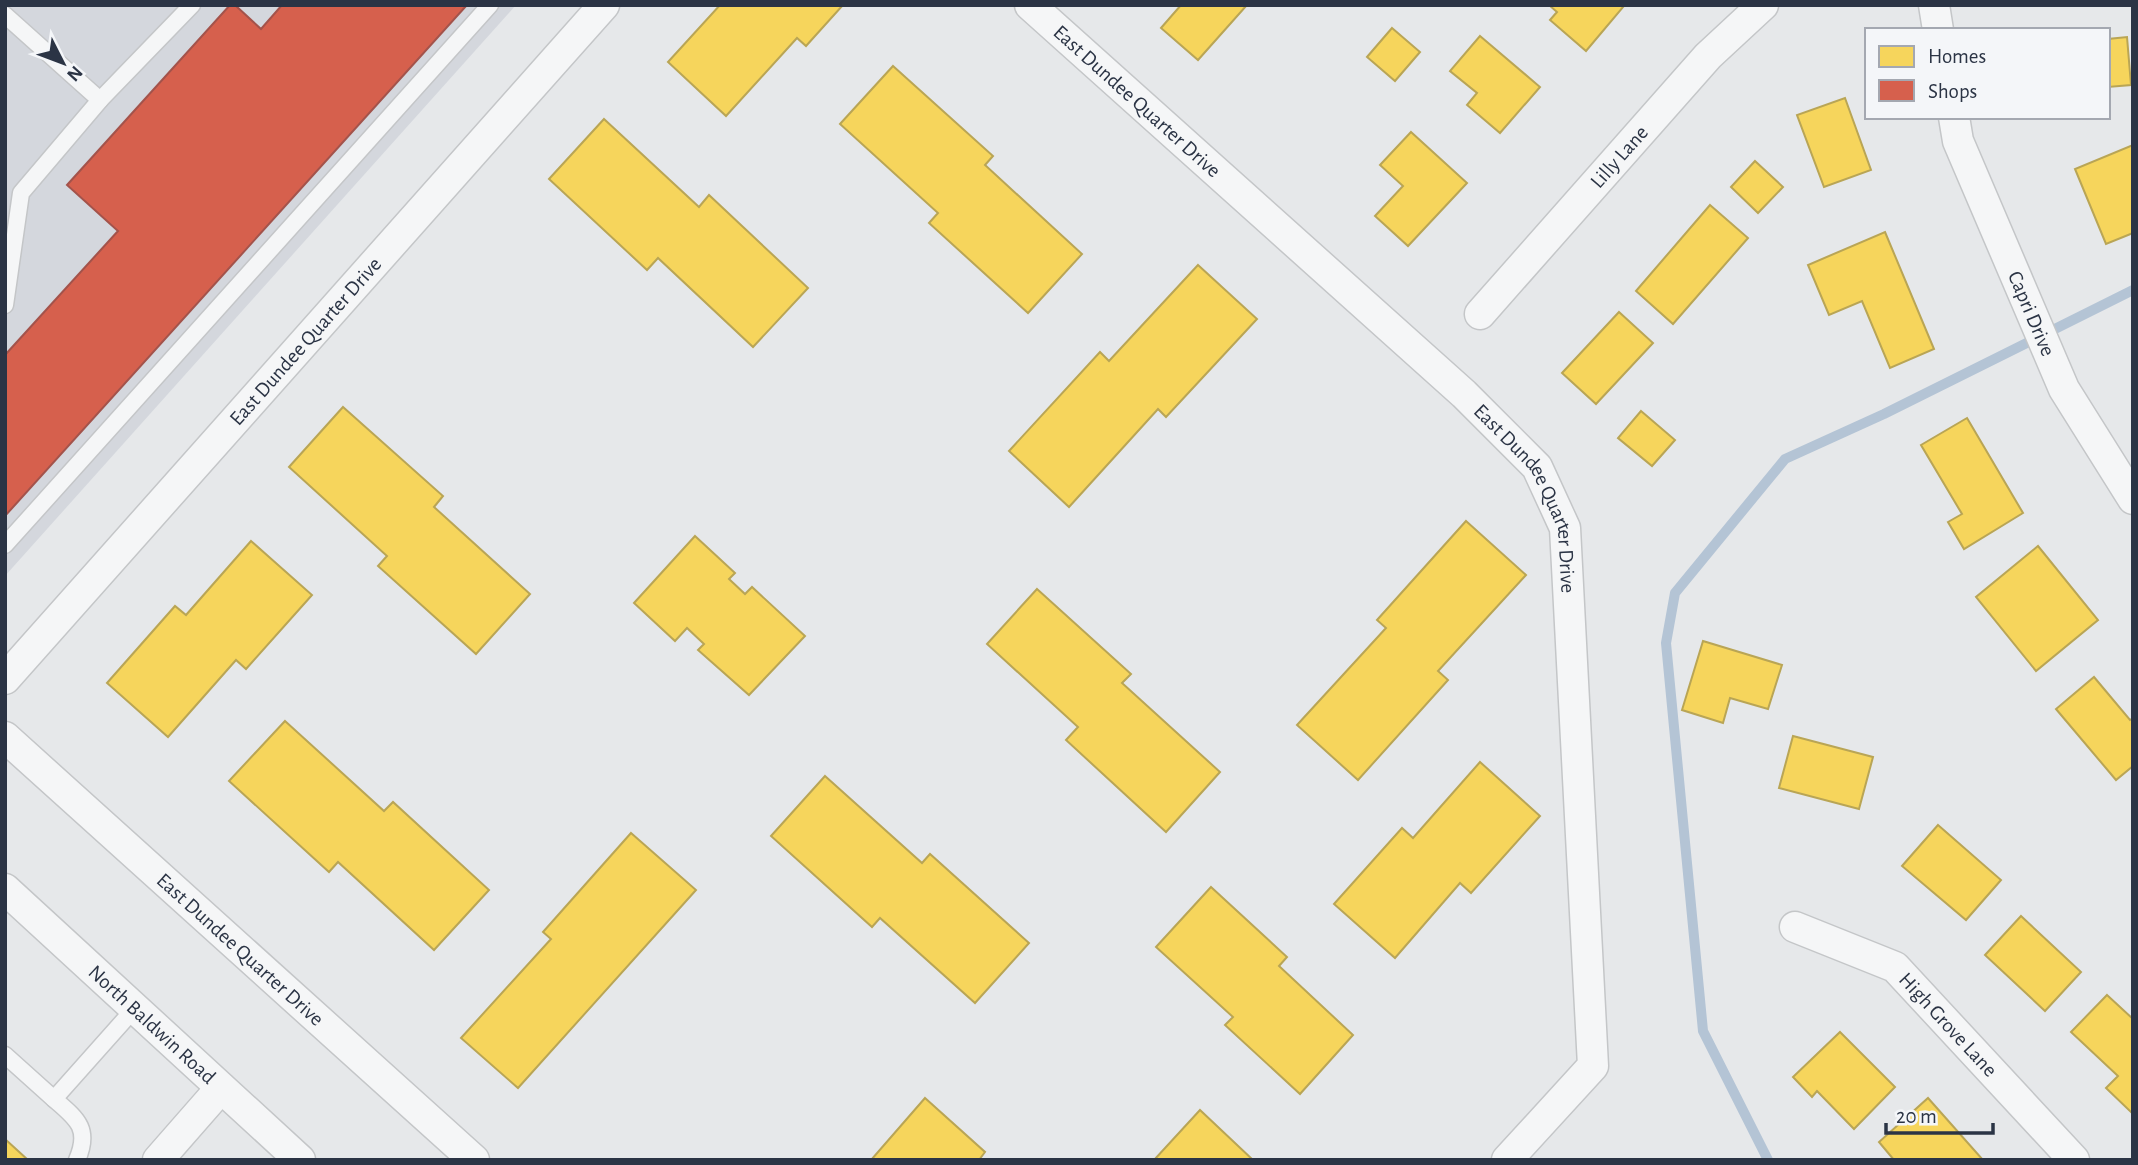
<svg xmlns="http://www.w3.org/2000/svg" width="2138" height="1165" viewBox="0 0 2138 1165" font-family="'Alegreya Sans',sans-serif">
<rect width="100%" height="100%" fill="#e6e8ea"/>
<path fill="#d4d7dd" d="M5,5H516L5,576Z"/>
<g fill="#f6d55c" stroke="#b9a555" stroke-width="2">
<path d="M720,5H843L806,46L797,38L726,116L668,62Z"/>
<path d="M1181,5H1247L1198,60L1161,28Z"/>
<path d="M1549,5H1624V6L1586,51L1550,20L1557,12Z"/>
<path d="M1392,28L1420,52L1395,81L1367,57Z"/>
<path d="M1480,36L1540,87L1500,133L1467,105L1477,93L1450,71Z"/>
<path d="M2127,37L2131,85L2108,87V39Z"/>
<path d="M893,66L993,156L985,165L1082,254L1028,313L929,223L938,213L840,124Z"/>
<path d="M1845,98L1871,170L1824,187L1797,115Z"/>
<path d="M604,119L699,207L709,195L808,288L753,347L658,258L647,270L549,179Z"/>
<path d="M1411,132L1467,183L1408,246L1375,216L1403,186L1380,165Z"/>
<path d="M2133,145V233L2106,244L2075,169Z"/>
<path d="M1755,161L1783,187L1758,213L1731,187Z"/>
<path d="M1710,205L1748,238L1673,324L1636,291Z"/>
<path d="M1885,232L1934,349L1890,368L1862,301L1829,315L1808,265Z"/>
<path d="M1198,265L1257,319L1166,417L1158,409L1069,507L1009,451L1100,352L1109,361Z"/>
<path d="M1619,312L1653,343L1596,404L1562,373Z"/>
<path d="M343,407L443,496L434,507L530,594L476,654L378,566L387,556L289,467Z"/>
<path d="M1641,411L1675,440L1652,466L1618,438Z"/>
<path d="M1967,418L2023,513L1964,549L1948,522L1962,514L1921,445Z"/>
<path d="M1466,521L1526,575L1438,671L1448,680L1358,780L1297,725L1386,628L1377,620Z"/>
<path d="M695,536L735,573L729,579L745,594L752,587L805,636L749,695L698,650L704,644L687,628L675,641L634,603Z"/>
<path d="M251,541L312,595L246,669L236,660L168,737L107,683L175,606L186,615Z"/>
<path d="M2038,546L2098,620L2036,671L1976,597Z"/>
<path d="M1037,589L1131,674L1122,683L1220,772L1166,832L1066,740L1078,727L987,644Z"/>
<path d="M1703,641L1782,665L1768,709L1730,698L1723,723L1682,710Z"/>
<path d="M2094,677L2130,720L2133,718V766L2116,780L2056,709Z"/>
<path d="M285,721L384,811L393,802L489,890L434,950L338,862L329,872L229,781Z"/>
<path d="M1793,736L1873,757L1859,809L1779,788Z"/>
<path d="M1480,762L1540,816L1471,893L1460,883L1395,958L1334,904L1402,828L1413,838Z"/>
<path d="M825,776L922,863L930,854L1029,943L975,1003L880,918L872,927L771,836Z"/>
<path d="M1938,825L2001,880L1966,920L1902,866Z"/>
<path d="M631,833L696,890L518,1088L461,1038L551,939L543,932Z"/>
<path d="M1211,887L1287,957L1279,966L1353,1035L1300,1094L1225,1025L1233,1017L1156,947Z"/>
<path d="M2021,916L2081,972L2045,1011L1985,955Z"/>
<path d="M2107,995L2133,1019V1114L2106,1088L2118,1076L2071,1032Z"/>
<path d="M1840,1032L1895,1087L1854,1129L1817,1091L1812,1097L1793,1077Z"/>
<path d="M925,1098L985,1152L979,1160H871Z"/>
<path d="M1928,1098L1983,1160H1894L1879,1142Z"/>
<path d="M1200,1110L1253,1160H1154Z"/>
<path d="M5,1139L28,1160H5Z"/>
</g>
<path fill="#d6604d" stroke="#a3534b" stroke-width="2" d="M230,5H235L261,29L282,5H467L5,516V355L118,231L67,185Z"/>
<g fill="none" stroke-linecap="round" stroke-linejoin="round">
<path stroke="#b4c4d5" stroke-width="10" d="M1768,1160L1703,1031L1666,643L1675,593L1785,459L1884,414L2133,290"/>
<defs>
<g id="lane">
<path d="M5,15L100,100L21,193L5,305"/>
<path d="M100,100L192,5"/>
<path d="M5,545L490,5"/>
<path d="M5,1055L54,1099L135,1008"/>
<path d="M54,1099C76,1118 91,1128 77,1160"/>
</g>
<g id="street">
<path id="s1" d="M1030,5L1464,394L1537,467L1565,528L1593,1066L1507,1160"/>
<path d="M1934,5L1938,30"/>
<path id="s2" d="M1954,117L1958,141L2064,389L2133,499"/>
<path id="s3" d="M1480,314L1708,56L1763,5"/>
<path id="s4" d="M5,679L604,5"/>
<path id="s5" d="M5,737L474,1160"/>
<path id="s6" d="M5,889L300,1160"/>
<path id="s7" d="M1795,927L1895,967L2074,1160"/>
<path d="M158,1160L221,1088"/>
</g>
</defs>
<use href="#lane" stroke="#c4c6c8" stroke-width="19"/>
<use href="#street" stroke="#c4c6c8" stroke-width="33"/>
<use href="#lane" stroke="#f5f6f7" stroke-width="16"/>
<use href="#street" stroke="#f5f6f7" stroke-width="30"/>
</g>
<g text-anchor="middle" stroke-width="7" stroke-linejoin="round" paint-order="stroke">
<g font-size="21" fill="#2b3445" stroke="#f4f6f9">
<text dy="7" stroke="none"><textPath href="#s1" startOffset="144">East Dundee Quarter Drive</textPath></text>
<text dy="7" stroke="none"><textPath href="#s3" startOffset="210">Lilly Lane</textPath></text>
<text dy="7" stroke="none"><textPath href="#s2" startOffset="212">Capri Drive</textPath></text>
<text dy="7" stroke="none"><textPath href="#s4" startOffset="452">East Dundee Quarter Drive</textPath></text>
<text dy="7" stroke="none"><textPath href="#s1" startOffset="710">East Dundee Quarter Drive</textPath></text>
<text dy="7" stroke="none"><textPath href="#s5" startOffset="317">East Dundee Quarter Drive</textPath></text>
<text dy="7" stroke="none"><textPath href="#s6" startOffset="200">North Baldwin Road</textPath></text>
<text dy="7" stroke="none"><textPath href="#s7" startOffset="186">High Grove Lane</textPath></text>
</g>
</g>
<rect width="2138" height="1165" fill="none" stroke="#2b3445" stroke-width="14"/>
<rect x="1865" y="28" width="245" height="91" fill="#f4f6f9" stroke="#a4a8b1" stroke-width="2"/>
<rect x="1879" y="46" width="35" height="21" fill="#f6d55c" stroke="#a4a8b1" stroke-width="2"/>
<text x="1928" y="63" font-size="21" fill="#2b3445">Homes</text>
<rect x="1879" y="80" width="35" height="21" fill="#d6604d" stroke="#a4a8b1" stroke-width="2"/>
<text x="1928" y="98" font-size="21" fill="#2b3445">Shops</text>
<g transform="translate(63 63) rotate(132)" stroke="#f4f6f9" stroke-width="5" paint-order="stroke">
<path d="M0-5L12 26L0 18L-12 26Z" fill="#2b3445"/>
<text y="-10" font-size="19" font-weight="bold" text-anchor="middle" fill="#2b3445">N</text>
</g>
<path d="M1886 1123v10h107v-10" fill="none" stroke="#2b3445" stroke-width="3.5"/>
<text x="1896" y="1123" font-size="21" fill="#2b3445" stroke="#f4f6f9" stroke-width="5" paint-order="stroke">20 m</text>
</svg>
